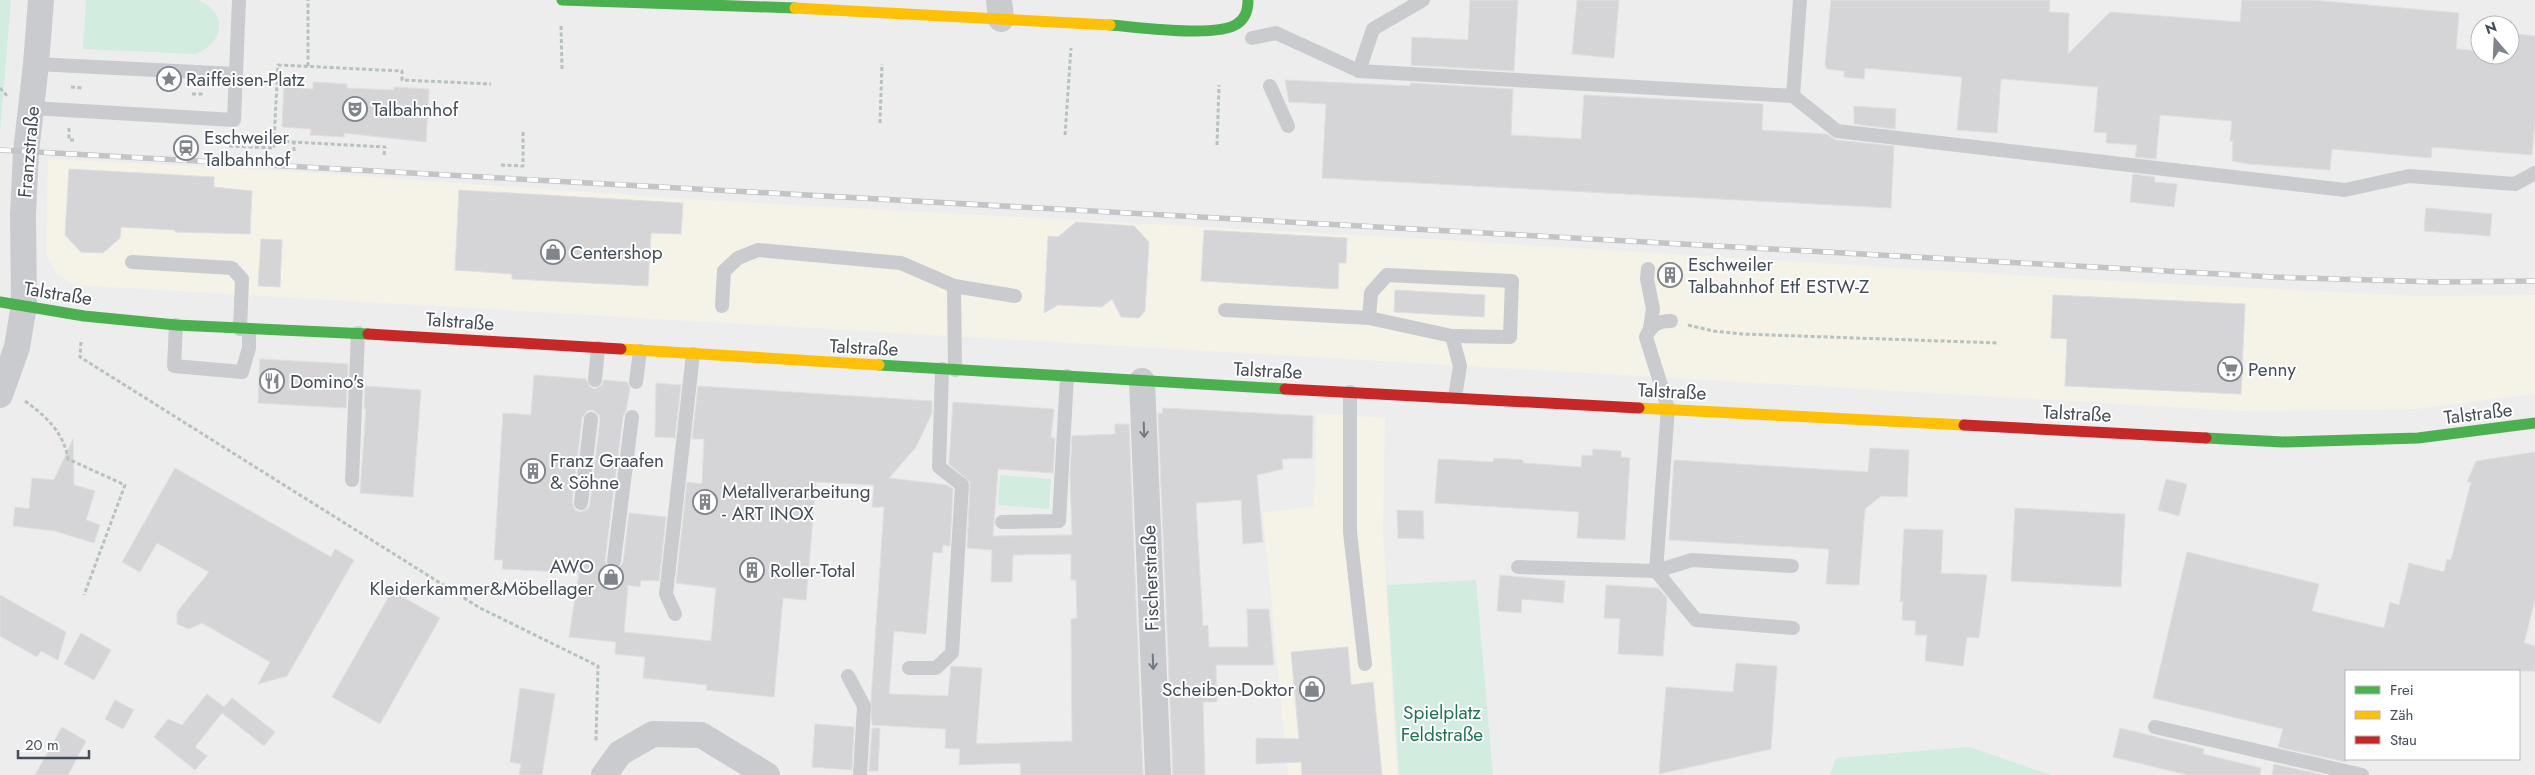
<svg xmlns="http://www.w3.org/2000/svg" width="2535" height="775" viewBox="0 0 2535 775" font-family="Jost,sans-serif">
<rect width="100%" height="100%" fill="#eeeded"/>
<g fill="#f5f2e8">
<path d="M48,159L287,171L685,199L1411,238L2095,280L2416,296L2535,295V394L2416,409L2240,411L74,285L55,272L46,253Z"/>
<path d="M1317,413L1385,418L1383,530L1397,775H1288L1263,513L1314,506Z"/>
</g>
<g fill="#d2ecdf">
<path d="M0,0H11L0,132Z"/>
<path d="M86,0H198C229,14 224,42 196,54L83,49Z"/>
<path d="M1000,475L1051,479L1049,509L998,505Z"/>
<path d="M1476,580L1493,775H1399L1387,585Z"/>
<path d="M1969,747L2051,775H1830L1836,758Z"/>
</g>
<g fill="#d5d5d7" stroke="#dfdfe0" fill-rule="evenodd">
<path d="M1470,0H1518L1514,71L1411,65L1412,37L1468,40Z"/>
<path d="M1577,0H1619L1614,58L1572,54Z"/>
<path d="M1831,0H2050L2049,12L2069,13L2068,54L2110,12L2240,22L2242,0H2312L2459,13L2456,49L2480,51V55H2510V33L2535,36V122L2532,155L2432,147L2431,158L2332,149L2330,170L2249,164L2232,161L2233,141H2230L2232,121L2160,115L2156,159L2135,157L2137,145L2106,143L2107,133L2094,132L2098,87L2003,79L2001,80L1997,133L1957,130L1962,77L1865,68L1864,79L1844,77V71L1827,69L1825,65Z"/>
<path d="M1285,80L1410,86V83L1513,89L1511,135L1581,139L1584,95L1763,104L1762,130L1826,134L1836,140L1894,146L1891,208L1322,178L1326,104L1289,102Z"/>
<path d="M313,82L347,84V88L394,90V87L429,89L426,142L344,133V137L310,135L311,129L282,127L284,87L313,89Z"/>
<path d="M1854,106L1896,109L1895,129L1854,124Z"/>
<path d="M69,169L214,177V187L252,191L250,234L175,232V230L121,227L120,238L103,253L81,252L65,235Z"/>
<path d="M2133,174L2155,177L2154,182L2177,184L2174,207L2130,202Z"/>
<path d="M459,190L683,203L681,234L651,233L648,286L512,279V274L455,270Z"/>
<path d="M2426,208L2492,214L2490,236L2424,231Z"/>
<path d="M1076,222L1134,226L1149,242L1145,311L1139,318L1121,317L1112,299L1102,307L1058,305L1044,313L1048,236L1058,237Z"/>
<path d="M1204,230L1347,238L1346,263H1339L1338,289L1201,281Z"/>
<path d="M261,239L282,240L280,287L258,286Z"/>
<path d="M1395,290L1485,295L1484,317L1394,312Z"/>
<path d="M2053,295L2245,304L2241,394L2065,386L2067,339L2051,338Z"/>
<path d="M260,359L348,364L346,408L258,403Z"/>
<path d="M534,375L586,379L590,387L595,389L602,385L604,380L627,382L630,388L626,411L623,416L605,560L608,568L617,569L623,563L629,513L666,517L659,581L641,580L640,587L628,585L624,632L711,641L716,588L676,583L687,482L702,484L704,439H692L698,386L932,401V413L916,447L889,478L947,485L953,489L950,546L943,545L942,553L933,552L926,634L894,631L889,694L948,696L951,666L982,668L976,744L1072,741L1071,619L1077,618L1076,580H1071V554L1013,555L1012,582H991L992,550L967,548L970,482L949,464L953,402L1054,409L1051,438H1055L1053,473L998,469L993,536L1072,535L1070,475L1072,436L1115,434V424H1129L1143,775H1021L1020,763L959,765L960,749L945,748L946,729L872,725L871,700L884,507H872L874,485L816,482L806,600L783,598L774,697L706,690L707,685L643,678L645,657L615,654L616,642L569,637L579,573L502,569L503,560H494L503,413L531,415ZM593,410L599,415L600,420L590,504L588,509L580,512L575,510L572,502L582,418L587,411Z"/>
<path d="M656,383L681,385L675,438L655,437Z"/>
<path d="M365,386L421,390L413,497L360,493L366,409H364Z"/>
<path d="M1163,408L1313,416L1312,458L1282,459L1283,469L1257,475L1263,542L1243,544L1241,500L1196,503L1203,626L1208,625L1209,647H1248L1247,609H1269L1274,665H1216L1217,702H1203L1205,775H1173L1158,413L1162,414Z"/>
<path d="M73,439L74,485L95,491L86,520L100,525L94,543L55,531L13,526L15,507L29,509L32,478L54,480Z"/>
<path d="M1870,448L1909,450L1907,497L1881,496L1865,509L1859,585L1826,584L1829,549L1669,540L1674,460L1868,472Z"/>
<path d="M1593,449L1621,451V457L1630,458L1625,540L1577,538L1579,512L1435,503L1438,459L1493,462L1494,458L1523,460V463L1581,467L1582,455L1592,456Z"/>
<path d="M2535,452V600L2524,643L2535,646V671H2346V762L2278,747L2283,729L2153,698L2187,552L2319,584L2312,611L2384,628L2390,602L2399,605L2409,563L2444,572L2447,559L2451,560L2471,482H2467L2476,461Z"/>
<path d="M175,468L331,557L335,549L354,560L287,676L258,684L270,662L202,623L189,629L177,624V612L209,572L157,543L140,572L122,562Z"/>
<path d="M2166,479L2187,484L2179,516L2158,510Z"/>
<path d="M2015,508L2125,514L2121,587L2011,581Z"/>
<path d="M1397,510L1423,511L1424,539L1398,538Z"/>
<path d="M1904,529L1943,530L1941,573L1987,575L1979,638L1967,637L1963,666L1925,661L1927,635H1915L1916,621L1902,620L1903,601L1900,602Z"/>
<path d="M1500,575L1565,581L1563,603L1522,599L1521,613L1497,611Z"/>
<path d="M1606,585L1658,588L1667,598L1663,656L1618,654L1620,619L1604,618Z"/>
<path d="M392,591L440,618L380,724L332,697Z"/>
<path d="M0,595L66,632L58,660L41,651L37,657L0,636Z"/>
<path d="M81,633L111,650L94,680L64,664Z"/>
<path d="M1348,647L1351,685L1373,682L1382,775H1302L1301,762L1256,764V738L1299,739L1291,652Z"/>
<path d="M1736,663L1777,666L1771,749L1659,774L1666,687L1733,692Z"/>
<path d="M520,688L555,694L542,775H519L521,764L510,762Z"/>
<path d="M207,694L224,707L232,698L275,732L264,746L222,713L195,747L207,756L195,770L154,737L168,719L182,725Z"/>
<path d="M115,700L134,710L123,729L105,719Z"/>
<path d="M815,724L854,727L852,770L812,767Z"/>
<path d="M62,727L86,741L68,775H35Z"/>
<path d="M872,728H880L878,771H869Z"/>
<path d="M2120,728L2204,749L2203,754L2261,768L2260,775H2188L2113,757Z"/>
<path d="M2274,764L2323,775H2272Z"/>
</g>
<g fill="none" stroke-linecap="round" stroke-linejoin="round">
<g stroke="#b6c2bf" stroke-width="3" stroke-dasharray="4 2.5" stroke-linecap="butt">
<path d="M561,26L562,70"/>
<path d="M308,66V0"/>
<path d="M71,87L82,88"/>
<path d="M0,88L8,97"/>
<path d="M192,94H204"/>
<path d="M880,123L882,64"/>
<path d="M69,128V140H74"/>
<path d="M1065,135L1071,48"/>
<path d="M1217,145L1219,85"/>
<path d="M229,146L274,148V141L239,139"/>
<path d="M294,151V142"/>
<path d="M384,155L385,147L274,141L278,65L402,71V80L491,84"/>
<path d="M501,165L523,166V131"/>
<path d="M1688,325L1713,331L1742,334L1998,343"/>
<path d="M81,342L80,357L480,608L598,666L596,741"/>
<path d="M25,401C46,416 64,433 68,459L125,485L84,595"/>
</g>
<g stroke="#c9cbce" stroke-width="14">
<path d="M1252,38L1276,33L1359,71L1373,29L1423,0"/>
<path d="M36,64L236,74"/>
<path d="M1359,71L1793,96L1800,0"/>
<path d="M1270,86L1288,126"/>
<path d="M1793,96L1837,131L2345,190L2409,176L2515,184L2535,173"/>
<path d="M32,108L234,120L239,0"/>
<path d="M132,262L232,268L242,279L240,329"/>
<path d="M1648,269L1647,279L1653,309L1650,328"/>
<path d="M954,286L955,370"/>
<path d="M722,306L724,271L738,258L758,250L901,263L954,286L1015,296"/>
<path d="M1225,310L1369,318L1452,336L1460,366L1455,397"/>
<path d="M1369,318L1371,293L1387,275L1512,281L1510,337L1452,336"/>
<path d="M1671,321C1658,321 1651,325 1646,337L1668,408L1656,571L1696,620L1793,628"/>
<path d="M176,325L174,366L242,372L249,348V330"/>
<path d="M595,380L598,348"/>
<path d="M636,382L640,351"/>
<path d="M1350,392V532L1365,664"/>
<path d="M352,480L358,333"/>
<path d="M581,503L591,419"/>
<path d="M1002,522L1059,521L1067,376"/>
<path d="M614,561L632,417"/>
<path d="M1518,567L1656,571L1692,560L1792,566"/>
<path d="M675,614L666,594L693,354"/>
<path d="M909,668H936L952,653L962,485L939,467L942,369"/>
<path d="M848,676L864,706L860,775"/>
<path d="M2155,727L2362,775"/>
</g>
<g stroke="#c9cbce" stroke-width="26">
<path d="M999,0L1001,19"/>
<path d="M1142,381L1158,775"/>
<path d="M0,395L17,347L24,305L23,215L26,152L36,64L41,0"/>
<path d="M604,775L620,753L653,734L701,735L767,775"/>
</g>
<g stroke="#4caf50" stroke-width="11">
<path d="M562,0L795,8"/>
<path d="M1110,25C1138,27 1216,38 1237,24C1246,18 1248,10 1248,0"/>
<path d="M0,302L84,316L176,325L368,334"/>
<path d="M879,365L1285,389"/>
<path d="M2206,438L2283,442L2418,438L2535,423"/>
</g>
<g stroke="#ffc107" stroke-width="11">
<path d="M795,8L1110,25"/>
<path d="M621,349L879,365"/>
<path d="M1639,408L1964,425"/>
</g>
<g stroke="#c62828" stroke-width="11">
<path d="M368,334L621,349"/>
<path d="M1285,389L1639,408"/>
<path d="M1964,425L2206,438"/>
</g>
<defs>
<path id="rail" d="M0,150L2273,277L2439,282L2535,281"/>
</defs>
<use href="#rail" stroke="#c3c4c7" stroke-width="5.5"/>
<use href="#rail" stroke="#fff" stroke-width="4" stroke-dasharray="11" stroke-linecap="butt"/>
</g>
<defs><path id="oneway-shaft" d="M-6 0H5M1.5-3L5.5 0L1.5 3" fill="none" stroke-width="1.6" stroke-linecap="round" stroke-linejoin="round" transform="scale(1.25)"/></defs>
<g stroke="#737981">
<use href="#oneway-shaft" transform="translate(1144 430) rotate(88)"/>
<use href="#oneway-shaft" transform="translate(1153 662) rotate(88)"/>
</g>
<defs>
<symbol id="sight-ring" viewBox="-11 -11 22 22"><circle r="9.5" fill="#fff" stroke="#80858c" stroke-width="1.5"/><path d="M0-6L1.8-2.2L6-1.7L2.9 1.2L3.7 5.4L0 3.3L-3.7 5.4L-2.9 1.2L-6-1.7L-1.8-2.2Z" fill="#80858c"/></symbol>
<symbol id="theatre-ring" viewBox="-11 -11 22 22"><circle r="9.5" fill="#fff" stroke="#80858c" stroke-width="1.5"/><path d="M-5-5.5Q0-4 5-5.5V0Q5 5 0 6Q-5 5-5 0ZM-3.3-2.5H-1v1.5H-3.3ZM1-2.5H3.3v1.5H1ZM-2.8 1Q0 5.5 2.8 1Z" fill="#80858c"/></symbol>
<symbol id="station-ring" viewBox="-11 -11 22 22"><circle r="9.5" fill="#fff" stroke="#80858c" stroke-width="1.5"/><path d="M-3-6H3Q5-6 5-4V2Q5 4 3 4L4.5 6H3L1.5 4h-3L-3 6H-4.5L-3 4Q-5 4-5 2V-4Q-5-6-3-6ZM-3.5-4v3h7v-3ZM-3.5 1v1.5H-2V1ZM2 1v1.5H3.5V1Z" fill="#80858c"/></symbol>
<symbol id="shop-ring" viewBox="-11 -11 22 22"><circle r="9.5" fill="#fff" stroke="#80858c" stroke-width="1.5"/><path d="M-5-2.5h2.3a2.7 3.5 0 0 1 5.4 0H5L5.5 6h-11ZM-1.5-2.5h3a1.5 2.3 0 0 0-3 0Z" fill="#80858c"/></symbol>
<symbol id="building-ring" viewBox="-11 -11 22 22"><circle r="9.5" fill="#fff" stroke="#80858c" stroke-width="1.5"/><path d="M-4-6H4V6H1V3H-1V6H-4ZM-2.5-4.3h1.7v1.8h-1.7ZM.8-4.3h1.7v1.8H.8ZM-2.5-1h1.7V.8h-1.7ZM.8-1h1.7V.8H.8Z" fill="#80858c"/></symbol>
<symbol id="supermarket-ring" viewBox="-11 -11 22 22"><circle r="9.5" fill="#fff" stroke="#80858c" stroke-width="1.5"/><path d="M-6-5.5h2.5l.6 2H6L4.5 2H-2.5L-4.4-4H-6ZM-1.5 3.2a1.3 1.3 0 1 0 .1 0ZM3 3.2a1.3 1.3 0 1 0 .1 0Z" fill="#80858c"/></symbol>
<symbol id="restaurant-ring" viewBox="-11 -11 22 22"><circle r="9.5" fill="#fff" stroke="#80858c" stroke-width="1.5"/><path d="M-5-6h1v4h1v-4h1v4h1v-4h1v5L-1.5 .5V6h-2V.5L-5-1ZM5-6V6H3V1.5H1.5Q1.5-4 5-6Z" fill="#80858c"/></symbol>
</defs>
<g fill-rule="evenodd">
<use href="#sight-ring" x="155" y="65" width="28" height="28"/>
<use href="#theatre-ring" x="341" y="95" width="28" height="28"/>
<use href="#station-ring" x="172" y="134" width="28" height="28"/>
<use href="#shop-ring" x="539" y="238" width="28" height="28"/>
<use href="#building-ring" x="1656" y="261" width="28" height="28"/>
<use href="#supermarket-ring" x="2216" y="355" width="28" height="28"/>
<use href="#restaurant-ring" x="258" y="367" width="28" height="28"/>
<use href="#building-ring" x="519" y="457" width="28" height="28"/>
<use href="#building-ring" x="691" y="488" width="28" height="28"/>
<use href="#building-ring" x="738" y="556" width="28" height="28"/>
<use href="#shop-ring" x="597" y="563" width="28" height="28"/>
<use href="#shop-ring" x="1298" y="675" width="28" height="28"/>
</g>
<g text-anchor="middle" stroke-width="4" stroke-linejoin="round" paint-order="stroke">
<g font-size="19" fill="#454d58" stroke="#fff" text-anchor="start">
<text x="186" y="86">Raiffeisen-Platz</text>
<text x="372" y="116">Talbahnhof</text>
<text x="204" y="144">Eschweiler<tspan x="204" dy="22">Talbahnhof</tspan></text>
<text x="570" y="259">Centershop</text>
<text x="1688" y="271">Eschweiler<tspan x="1688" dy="22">Talbahnhof Etf ESTW-Z</tspan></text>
<text x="2248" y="376">Penny</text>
<text x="290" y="388">Domino's</text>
<text x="550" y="467">Franz Graafen<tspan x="550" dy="22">&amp; Söhne</tspan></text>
<text x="722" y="498">Metallverarbeitung<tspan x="722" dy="22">- ART INOX</tspan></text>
<text x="594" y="573" text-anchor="end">AWO<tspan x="594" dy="22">Kleiderkammer&amp;Möbellager</tspan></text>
<text x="770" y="577">Roller-Total</text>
<text x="1294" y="696" text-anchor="end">Scheiben-Doktor</text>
</g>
<g font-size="19" fill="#454d58" stroke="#fff">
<text transform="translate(28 152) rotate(-85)" y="7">Franzstraße</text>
<text transform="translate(58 293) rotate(9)" y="7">Talstraße</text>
<text transform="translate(460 321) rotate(4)" y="7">Talstraße</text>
<text transform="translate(864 347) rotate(3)" y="7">Talstraße</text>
<text transform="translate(1268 370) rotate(3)" y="7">Talstraße</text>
<text transform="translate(1672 391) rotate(3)" y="7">Talstraße</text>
<text transform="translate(2077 413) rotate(3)" y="7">Talstraße</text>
<text transform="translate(2478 413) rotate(-7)" y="7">Talstraße</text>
<text transform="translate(1150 578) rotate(-92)" y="7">Fischerstraße</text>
</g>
<g font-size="19" fill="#1b7451" stroke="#fff">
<text x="1442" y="719">Spielplatz<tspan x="1442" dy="22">Feldstraße</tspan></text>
</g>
</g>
<rect x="2345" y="670" width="175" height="90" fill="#ffffff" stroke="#b5b8bc"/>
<rect x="2355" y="686" width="25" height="8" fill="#4caf50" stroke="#b5b8bc"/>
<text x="2390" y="695" font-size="15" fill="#454d58">Frei</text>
<rect x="2355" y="711" width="25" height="8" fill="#ffc107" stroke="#b5b8bc"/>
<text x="2390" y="720" font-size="15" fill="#454d58">Zäh</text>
<rect x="2355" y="736" width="25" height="8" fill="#c62828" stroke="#b5b8bc"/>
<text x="2390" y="745" font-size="15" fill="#454d58">Stau</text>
<g transform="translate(2495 40) rotate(341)"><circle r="24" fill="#ffffff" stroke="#b5b8bc"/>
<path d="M0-4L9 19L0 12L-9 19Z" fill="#80858c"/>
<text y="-8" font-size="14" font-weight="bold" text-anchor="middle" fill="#454d58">N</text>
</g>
<path d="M18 750v8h71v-8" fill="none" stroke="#454d58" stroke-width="2.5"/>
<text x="25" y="750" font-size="15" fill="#454d58" stroke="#ffffff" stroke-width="4" paint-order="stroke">20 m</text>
</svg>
